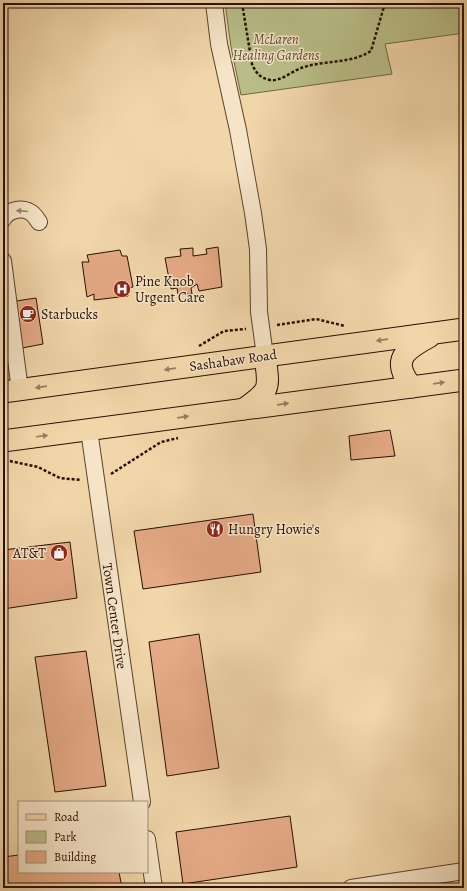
<svg xmlns="http://www.w3.org/2000/svg" width="467" height="891" viewBox="0 0 467 891" font-family="Alegreya,serif">
<rect width="100%" height="100%" fill="#f1d6aa"/>
<filter id="stains"><feTurbulence type="fractalNoise" baseFrequency=".005" numOctaves="4"/><feColorMatrix values="0 0 0 0 .2 0 0 0 0 .09 0 0 0 0 .02 0 0 0 .5 -.17"/></filter>
<radialGradient id="worn" r=".72"><stop offset=".6" stop-color="#630" stop-opacity="0"/><stop offset="1" stop-color="#630" stop-opacity=".3"/></radialGradient>
<path fill="#b9be88" stroke="#706744" d="M225,3H464V33L385,44L392,74L241,95L231,47Z"/>
<g fill="#e5aa86" stroke="#281000">
<path d="M218,247L222,287L199,291L197,284L191,288L192,294H178L177,288L171,289L165,258L181,256L180,249L193,248V256L207,254L206,249Z"/>
<path d="M120,250L122,256H127L133,287L127,288L128,296L94,300V294L87,297L82,262H89L87,255Z"/>
<path d="M36,298L43,344L22,348L16,301Z"/>
<path d="M390,430L395,456L351,460L349,436Z"/>
<path d="M253,514L261,572L143,589L134,531Z"/>
<path d="M70,542L77,598L3,609V550Z"/>
<path d="M199,634L219,768L167,776L149,642Z"/>
<path d="M86,651L106,786L55,792L35,657Z"/>
<path d="M290,816L297,867L183,884L176,832Z"/>
<path d="M19,855V872H119L122,888H5L3,872V857Z"/>
</g>
<g fill="none" stroke-linecap="round" stroke-linejoin="round">
<defs>
<g id="minor">
<path d="M214,3L219,44L238,130L253,213L258,249L259,312L265,356"/>
<path d="M3,219C8,210 21,207 30,212C34,214 37,219 39,222"/>
<path d="M3,261L20,390"/>
<path d="M89,430L142,802"/>
<path d="M147,839L154,888"/>
<path d="M351,888L464,871"/>
</g>
<g id="major">
<path d="M412,387C390,360 405,350 429,337"/>
<path d="M3,392L464,329"/>
<path d="M244,409C272,389 269,389 265,356"/>
<path d="M3,441L464,380"/>
</g>
</defs>
<use href="#minor" stroke="#5a422a" stroke-width="18"/>
<use href="#major" stroke="#281000" stroke-width="23"/>
<g stroke="#281000" stroke-width="2.5" stroke-dasharray="3 2" stroke-linecap="butt">
<path d="M242,3L252,64C256,73 260,78 270,80C281,82 293,70 304,67C327,60 350,64 371,51L385,3"/>
<path d="M277,325L316,319L345,326"/>
<path d="M199,346L224,331L246,329"/>
<path d="M5,460L38,467L60,478L81,480"/>
<path d="M111,474L161,442L178,438"/>
</g>
<use href="#minor" stroke="#f6e4c8" stroke-width="16"/>
<use href="#major" stroke="#f1d6aa" stroke-width="21"/>
</g>
<defs><path id="oneway-solid" d="M-6-.8H1V-3.2L6.5 0L1 3.2V.8H-6Z"/></defs>
<use fill="#99856e" href="#oneway-solid" transform="translate(22 211) rotate(-175)"/>
<g fill="#977d5e">
<use href="#oneway-solid" transform="translate(382 340) rotate(172)"/>
<use href="#oneway-solid" transform="translate(170 369) rotate(172)"/>
<use href="#oneway-solid" transform="translate(439 383) rotate(-8)"/>
<use href="#oneway-solid" transform="translate(41 387) rotate(172)"/>
<use href="#oneway-solid" transform="translate(283 404) rotate(-8)"/>
<use href="#oneway-solid" transform="translate(183 417) rotate(-8)"/>
<use href="#oneway-solid" transform="translate(42 436) rotate(-7)"/>
</g>
<defs>
<symbol id="hospital-disc" viewBox="-11 -11 22 22"><circle r="9.5" fill="#8f2418" stroke="#f6e4c8"/><path d="M-5-5h3v3.5h4V-5h3V5h-3V1.5h-4V5h-3Z" fill="#fff"/></symbol>
<symbol id="cafe-disc" viewBox="-11 -11 22 22"><circle r="9.5" fill="#8f2418" stroke="#f6e4c8"/><path d="M-5.5-4.5H6V0H3Q3 3.5 0 3.5H-2.5Q-5.5 3.5-5.5 0ZM3-3.2v2h1.7v-2ZM-6 4.5H4V6H-6Z" fill="#fff"/></symbol>
<symbol id="restaurant-disc" viewBox="-11 -11 22 22"><circle r="9.5" fill="#8f2418" stroke="#f6e4c8"/><path d="M-5-6h1v4h1v-4h1v4h1v-4h1v5L-1.5 .5V6h-2V.5L-5-1ZM5-6V6H3V1.5H1.5Q1.5-4 5-6Z" fill="#fff"/></symbol>
<symbol id="shop-disc" viewBox="-11 -11 22 22"><circle r="9.5" fill="#8f2418" stroke="#f6e4c8"/><path d="M-5-2.5h2.3a2.7 3.5 0 0 1 5.4 0H5L5.5 6h-11ZM-1.5-2.5h3a1.5 2.3 0 0 0-3 0Z" fill="#fff"/></symbol>
</defs>
<g fill-rule="evenodd">
<use href="#hospital-disc" x="112" y="279" width="20" height="20"/>
<use href="#cafe-disc" x="18" y="304" width="20" height="20"/>
<use href="#restaurant-disc" x="205" y="519" width="20" height="20"/>
<use href="#shop-disc" x="49" y="543" width="20" height="20"/>
</g>
<g text-anchor="middle" stroke-width="3" stroke-linejoin="round" paint-order="stroke">
<g font-size="14" font-style="italic" fill="#5b4d30" stroke="#f6e4c8">
<text x="276" y="44">McLaren<tspan x="276" dy="16">Healing Gardens</tspan></text>
</g>
<g font-size="14" fill="#281000" stroke="#f6e4c8" text-anchor="start">
<text x="135" y="286">Pine Knob<tspan x="135" dy="16">Urgent Care</tspan></text>
<text x="41" y="319">Starbucks</text>
<text x="228" y="534">Hungry Howie's</text>
<text x="46" y="558" text-anchor="end">AT&amp;T</text>
</g>
<g font-size="14" fill="#281000" stroke="#f6e4c8">
<text transform="translate(233 360) rotate(-8)" y="5">Sashabaw Road</text>
<text transform="translate(115 616) rotate(82)" y="5">Town Center Drive</text>
</g>
</g>
<rect width="467" height="891" fill="none" stroke="#f1d6aa" stroke-width="16"/>
<rect x="4" y="4" width="459" height="883" fill="none" stroke="#281000" stroke-width="2"/>
<rect x="8" y="8" width="451" height="875" fill="none" stroke="#281000"/>
<rect x="18" y="801" width="130" height="72" fill="#f6e4c8" stroke="#a48f78"/>
<rect x="26" y="814" width="20" height="6" fill="#f1d6aa" stroke="#a48f78"/>
<text x="54" y="821" font-size="12" fill="#281000">Road</text>
<rect x="26" y="831" width="20" height="12" fill="#b9be88" stroke="#a48f78"/>
<text x="54" y="841" font-size="12" fill="#281000">Park</text>
<rect x="26" y="851" width="20" height="12" fill="#e5aa86" stroke="#a48f78"/>
<text x="54" y="861" font-size="12" fill="#281000">Building</text>
<rect width="100%" height="100%" filter="url(#stains)"/>
<rect width="100%" height="100%" fill="url(#worn)"/>
</svg>
